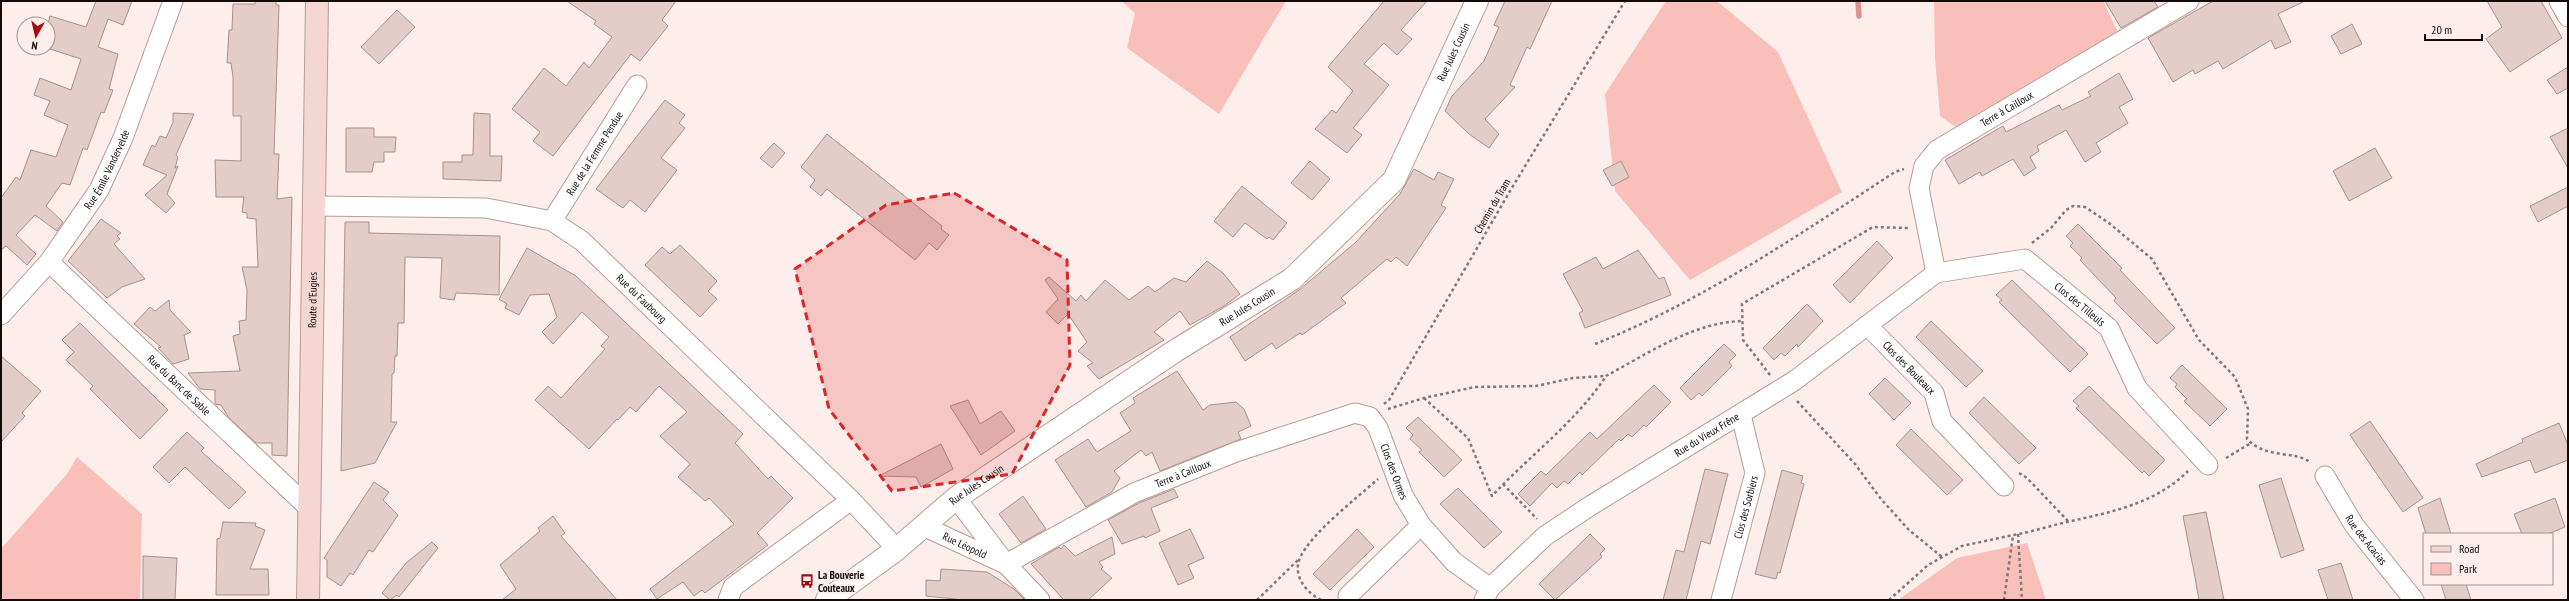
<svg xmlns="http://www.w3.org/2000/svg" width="2569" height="601" viewBox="0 0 2569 601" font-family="'PT Sans Narrow',sans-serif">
<rect width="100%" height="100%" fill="#fdeeec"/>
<g fill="#f8c0b9">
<path d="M1121,1H1286L1219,114L1127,48L1135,13Z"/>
<path d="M1666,1H1717L1778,52L1842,192L1690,280L1615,191L1605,94Z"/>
<path d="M1934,1H2103L2119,34L1960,130L1940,116L1935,58Z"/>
<path d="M77,457L142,514L140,600H1V549L67,474Z"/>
<path d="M2027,543L2046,600H1898L1957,558Z"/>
</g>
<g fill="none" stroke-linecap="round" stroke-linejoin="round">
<path stroke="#e19187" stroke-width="5.5" d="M1858,1L1859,16"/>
</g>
<g fill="#e4ccc8" stroke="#a7908d">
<path d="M96,1H132L123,25L108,19L98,47L118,54L109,89L113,90L104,113L101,112L87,150L83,148L70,185L62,183L46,206L63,222L57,231L35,215L16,235L36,254L27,265L6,246L1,250V198L16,177L20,180L31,150L56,157L68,125L44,115L50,101L34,95L40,78L71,90L81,59L47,48L48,24L50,16L86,27Z"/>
<path d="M255,1H276V5H279L274,154H279L277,199L292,197L287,456L272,455V443H256L229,418L221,405L215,404V390L200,389L188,373L240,371L233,336L240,334L239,321L246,320L247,290L242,267H258L256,219L247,218V213L242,212L244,197H216L215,160L241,161V116H233V77L231,63H227L229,30H232L233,4H255Z"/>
<path d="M567,1H676L662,20L668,26L640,61L631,54L553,156L533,141L540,132L512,109L544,68L566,86L584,62L589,68L612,37L594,24L596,21Z"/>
<path d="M1384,1H1427L1401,30L1412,39L1397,55L1384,43L1364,64L1389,85L1353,128L1362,135L1347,153L1315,129L1332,110L1336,113L1353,91L1328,67Z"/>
<path d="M1505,1H1552L1530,49L1527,47L1510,85L1515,87L1485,119L1499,134L1489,148L1469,134L1445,111L1452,96L1484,61L1499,27L1494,25Z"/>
<path d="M2105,1H2154L2158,7L2121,28Z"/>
<path d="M2213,1H2305L2278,14L2291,42L2275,49L2271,40L2223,69L2218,61L2195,74L2193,70L2173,82L2148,38Z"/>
<path d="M2487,1H2541L2562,38L2510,72L2486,39L2502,27Z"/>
<path d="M397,10L415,27L379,64L361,47Z"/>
<path d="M2352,24L2362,44L2341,54L2331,36Z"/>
<path d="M2568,67V88L2557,94L2547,80Z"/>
<path d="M2119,73L2133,99L2119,107L2128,123L2096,143L2101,152L2085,162L2066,130L2037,146L2039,151L2030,157L2036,168L2024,176L2013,159L1982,176L1980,172L1959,184L1945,160L2003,126L2006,132L2059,105L2062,110L2091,96L2088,92Z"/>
<path d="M665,100L685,115L679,123L685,128L661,158L677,170L645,212L630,200L623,208L596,189Z"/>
<path d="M173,113L194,114L176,155L178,157L175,168L178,166L167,194L175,203L166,213L145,195L167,175L143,165L152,145L155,147L160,136L166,138L173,122Z"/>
<path d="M474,113L490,114V156H502L501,181L443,179V162H462V155H473Z"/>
<path d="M346,128H374V137H396L395,152H384V162H374L372,172H346Z"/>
<path d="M2568,128V168L2550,137Z"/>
<path d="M827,134L942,226L941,229L949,235L937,250L929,243L915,260L827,189L821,196L810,187L815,180L801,167Z"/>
<path d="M774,143L785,153L772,168L760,158Z"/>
<path d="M2375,148L2392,178L2349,201L2333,171Z"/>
<path d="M1310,161L1330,179L1312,200L1291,183Z"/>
<path d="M1621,161L1629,177L1612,186L1603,170Z"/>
<path d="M1414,169L1434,180L1438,172L1454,179L1441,205L1446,208L1407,266L1396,257L1391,262L1387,259L1341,298L1346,303L1302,335L1300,333L1276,349L1272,343L1245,361L1230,337L1299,290L1355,243L1400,194Z"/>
<path d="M1242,186L1287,223L1273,240L1269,237L1267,239L1245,223L1233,237L1214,221Z"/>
<path d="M2568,187V206L2538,222L2530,206Z"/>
<path d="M101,219L121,233L117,236L120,239L114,244L145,279L122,287L107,298L68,261Z"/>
<path d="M345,222H369V233L500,236L499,295L456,293L454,300L440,298L442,258L405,257L404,323H398L397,356H395L394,373L392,374L391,422H397L375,463L341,471Z"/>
<path d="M2078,224L2122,268L2120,270L2175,328L2157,344L2114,301L2116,298L2080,260L2082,258L2070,246L2073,243L2066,236Z"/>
<path d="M1877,241L1893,258L1850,303L1833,285Z"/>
<path d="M680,245L717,281L708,291L717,299L700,317L645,265L662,247L670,254Z"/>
<path d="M527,248L576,276L605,303L743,434L735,443L768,479L771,476L793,498L757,533L768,545L705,593L702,590L694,596L683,582L657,599L650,589L734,524L709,498L705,501L678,477L690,464L660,436L687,412L659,386L636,412L630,407L618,420L617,419L589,449L535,400L548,386L561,398L605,349L601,346L609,337L582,312L553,344L542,332L557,317L549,294L530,295L519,315L505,308L507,304L499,299Z"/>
<path d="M1638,250L1659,279L1664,277L1671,295L1585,328L1579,313L1583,311L1563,274L1596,257L1603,269Z"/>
<path d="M1207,261L1223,273L1240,294L1224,306L1190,325L1180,311L1154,332L1164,340L1099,379L1087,366L1093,363L1078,351L1087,342L1068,314L1058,324L1046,312L1058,299L1045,280L1049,277L1076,301L1081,295L1086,301L1105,280L1129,300L1148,286L1155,292L1174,278L1186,282Z"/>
<path d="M2012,280L2088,354L2070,372L1999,302L2002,300L1996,295Z"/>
<path d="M169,300L170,310L191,332L184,335L189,359L173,364L158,348L161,347L134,324L150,307L155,311Z"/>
<path d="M1807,304L1823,321L1798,347L1797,344L1785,356L1781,353L1774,360L1763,348Z"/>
<path d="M1931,321L1983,371L1966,387L1916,337Z"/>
<path d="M80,323L168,410L140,439L90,389L93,386L66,360L74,352L62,340Z"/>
<path d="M1724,344L1736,355L1729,362L1732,366L1702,396L1699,393L1691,400L1680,388Z"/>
<path d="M1,356L41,391L22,413L25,416L1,442Z"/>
<path d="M2182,365L2227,409L2210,426L2184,401L2187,399L2175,387L2177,384L2170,378Z"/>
<path d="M1177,371L1203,410L1210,405L1236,402L1244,409L1251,426L1238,432L1241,439L1160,471L1152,452L1146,456L1141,450L1114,471L1120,478L1112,492L1086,507L1055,460L1088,439L1097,452L1131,431L1120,413L1135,403L1133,398Z"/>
<path d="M1885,378L1911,403L1894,420L1869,394Z"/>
<path d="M1654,385L1671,402L1646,427L1644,425L1632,437L1628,434L1621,441L1619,439L1582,475L1580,472L1568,484L1564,481L1557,488L1552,483L1530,506L1518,494L1541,471L1546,475L1590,432L1597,439Z"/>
<path d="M2089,386L2165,460L2149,476L2144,471L2142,473L2076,408L2079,406L2073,401Z"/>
<path d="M1984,397L2036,448L2019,464L1969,413Z"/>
<path d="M968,400L980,424L1001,411L1015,431L981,455L950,406Z"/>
<path d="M1418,417L1462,460L1444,477L1419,452L1422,450L1410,439L1413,435L1406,428Z"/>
<path d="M2370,421L2423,498L2403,512L2350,435Z"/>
<path d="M2559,423L2568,445V460L2535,473L2530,460L2482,477L2476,464L2523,442L2522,439Z"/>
<path d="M1911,429L1963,480L1947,495L1896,445Z"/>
<path d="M187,432L204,448L201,451L246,492L229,509L185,467L169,483L153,467Z"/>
<path d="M941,444L953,469L921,487L916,477L879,476Z"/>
<path d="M1705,469L1728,474L1710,544L1701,541L1686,600H1663L1676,550L1684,552Z"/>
<path d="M1782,470L1803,476L1801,483L1804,484L1780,573L1778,572L1776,579L1755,574Z"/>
<path d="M2281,478L2304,550L2281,558L2259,485Z"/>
<path d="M374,482L389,492L383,500L398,515L373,552L369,550L353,575L350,573L341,586L327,577V560L324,558Z"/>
<path d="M1458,488L1502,532L1484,548L1440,504Z"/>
<path d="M1174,489L1178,497L1151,508L1160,531L1145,538L1144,536L1122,544L1108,520L1139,503Z"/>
<path d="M1023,496L1046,529L1021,543L999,514Z"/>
<path d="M2440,498L2451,534H2426L2418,508Z"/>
<path d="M2555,498L2565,527L2548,534H2522L2514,514Z"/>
<path d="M2206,512L2214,551L2224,600H2199L2194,572L2183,516Z"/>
<path d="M553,516L565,533L561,536L617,600H502L516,589L500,565L540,531L538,528Z"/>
<path d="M223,522L256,523L255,526L265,530L250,569H268L269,595H216L217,539L220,538Z"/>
<path d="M1190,529L1204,558L1188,565L1194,578L1178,585L1159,543Z"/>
<path d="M1357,529L1374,547L1330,590L1313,574Z"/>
<path d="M1590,534L1605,549L1600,554L1602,557L1555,600L1539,584Z"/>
<path d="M1112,537L1115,554L1099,562L1103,567L1101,569L1112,578L1088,600H1064L1031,564L1059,547L1061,549L1064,545L1075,556Z"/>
<path d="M432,542L438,548L399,597L397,595L390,600L382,593L406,563Z"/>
<path d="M143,556L177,558L175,600H143Z"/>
<path d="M2341,563L2353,600H2328L2318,570Z"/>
<path d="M941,569L987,572L1014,589L1025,600H964L926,596V580L940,581Z"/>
<path d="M2441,584H2466L2471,600H2446Z"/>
</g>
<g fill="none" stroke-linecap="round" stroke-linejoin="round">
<defs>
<g id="minor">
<path d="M2559,1L2568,17"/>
<path id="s1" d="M314,206L486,208L552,221L582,241L851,500L897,549"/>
<path id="s2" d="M552,221L637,85"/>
<path id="s3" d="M49,262L309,508"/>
<path id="s4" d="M1936,273L1919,188L1924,166L1937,150L2189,1"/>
<path id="s5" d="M1,315L49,262L99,190L123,138L173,1"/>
<path id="s6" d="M1867,325L1934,393L1942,421L2004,486"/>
<path id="s7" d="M2325,476L2354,525L2414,600"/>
<path d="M956,498L1006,564L1040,600"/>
<path id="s8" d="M923,526L1003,563"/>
<path id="s9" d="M1006,564L1134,493L1236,452L1355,413L1370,417L1378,428L1403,495L1421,525L1454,562L1490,588"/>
<path d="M1348,596L1421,525"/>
<path d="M728,600L733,587L851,500"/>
<path id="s10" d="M1484,600L1490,588L1545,536L1590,506L1794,381L1936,273L2025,259L2109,328L2137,388L2208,465"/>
<path id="s11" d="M1721,600L1755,473L1741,415"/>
</g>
<g id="tertiary">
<path id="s12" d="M827,600L897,549L956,498L1175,351L1292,279L1394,180L1477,1"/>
</g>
<g id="secondary">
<path id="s13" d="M308,600L317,1"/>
</g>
</defs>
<use href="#minor" stroke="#b49d9a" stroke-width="21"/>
<use href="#tertiary" stroke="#b49d9a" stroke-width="24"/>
<use href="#secondary" stroke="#b49d9a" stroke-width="24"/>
<g stroke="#837776" stroke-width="2.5" stroke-dasharray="3 3" stroke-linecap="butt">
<path d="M2032,243L2051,228L2066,210L2073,206L2085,207L2109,223L2152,259L2199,340L2235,377L2248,409L2247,439C2267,460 2297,450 2311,463"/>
<path d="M1595,344C1703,301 1798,235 1895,172L1904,169"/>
<path d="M1770,375L1743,340L1742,304L1873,227L1909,228"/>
<path d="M1424,398L1468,438L1492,496C1529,456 1576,422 1606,376C1647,354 1694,322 1742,321"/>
<path d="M1797,401L1855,464L1881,499L1909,530L1942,557"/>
<path d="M1384,404L1389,400L1510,191L1625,1"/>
<path d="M1388,409L1424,398L1475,387L1536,386L1573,378L1605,376"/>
<path d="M2226,458L2251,443"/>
<path d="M2019,473L2027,478L2068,521"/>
<path d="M1503,484L1537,519"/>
<path d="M2018,534L2022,600"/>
<path d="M1257,600L1299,559"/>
<path d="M1321,600C1307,593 1292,576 1300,558C1311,533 1357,498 1378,479"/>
<path d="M1889,600L1928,565L1962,546L2013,535"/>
<path d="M2004,600L2013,535C2032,532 2049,526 2067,522C2111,512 2155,504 2188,471"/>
</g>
<use href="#minor" stroke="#fff" stroke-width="19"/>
<use href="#tertiary" stroke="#fff" stroke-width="22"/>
<use href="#secondary" stroke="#f4d6d3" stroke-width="22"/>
</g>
<path fill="#d62828" fill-opacity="0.2" stroke="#d62828" stroke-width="3" stroke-dasharray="8 5" stroke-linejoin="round" d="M954,193L1067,260L1070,365L1012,474L892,491L829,409L795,269L886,205Z"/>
<defs>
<symbol id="bus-bare" viewBox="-9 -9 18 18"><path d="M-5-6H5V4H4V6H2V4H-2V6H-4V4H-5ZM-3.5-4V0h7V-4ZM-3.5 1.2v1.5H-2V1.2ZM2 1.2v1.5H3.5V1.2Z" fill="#a30a10" stroke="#fdeeec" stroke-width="2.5" paint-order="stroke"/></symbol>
</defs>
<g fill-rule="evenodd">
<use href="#bus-bare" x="797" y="571" width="20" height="20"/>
</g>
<g text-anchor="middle" stroke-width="3.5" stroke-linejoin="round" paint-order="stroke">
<g font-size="11" fill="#120a09" stroke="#fdeeec">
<text dy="4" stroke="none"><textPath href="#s12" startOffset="849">Rue Jules Cousin</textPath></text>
<text dy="4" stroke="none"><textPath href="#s4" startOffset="211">Terre à Cailloux</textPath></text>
<text dy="4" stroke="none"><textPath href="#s2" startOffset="80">Rue de la Femme Pendue</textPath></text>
<text dy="4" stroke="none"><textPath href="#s5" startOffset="181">Rue Émile Vandervelde</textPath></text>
<text transform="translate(1492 206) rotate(-60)" y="4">Chemin du Tram</text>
<text dy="4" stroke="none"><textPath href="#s1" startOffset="358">Rue du Faubourg</textPath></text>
<text dy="4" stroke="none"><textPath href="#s13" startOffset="300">Route d'Eugies</textPath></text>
<text dy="4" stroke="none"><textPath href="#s10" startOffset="722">Clos des Tilleuls</textPath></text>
<text dy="4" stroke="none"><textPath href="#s12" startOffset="513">Rue Jules Cousin</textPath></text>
<text dy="4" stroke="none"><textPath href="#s6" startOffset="60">Clos des Bouleaux</textPath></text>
<text dy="4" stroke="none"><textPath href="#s3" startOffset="179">Rue du Banc de Sable</textPath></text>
<text dy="4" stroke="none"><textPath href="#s10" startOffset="280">Rue du Vieux Frêne</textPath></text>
<text dy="4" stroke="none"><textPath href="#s9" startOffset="457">Clos des Ormes</textPath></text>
<text dy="4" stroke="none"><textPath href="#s9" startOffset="199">Terre à Cailloux</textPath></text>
<text dy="4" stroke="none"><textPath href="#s12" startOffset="189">Rue Jules Cousin</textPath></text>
<text dy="4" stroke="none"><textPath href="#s11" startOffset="96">Clos des Sorbiers</textPath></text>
<text dy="4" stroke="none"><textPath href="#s7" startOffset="76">Rue des Acacias</textPath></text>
<text dy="4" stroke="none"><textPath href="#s8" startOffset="46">Rue Léopold</textPath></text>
</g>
<g font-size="11" font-weight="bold" fill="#120a09" stroke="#fdeeec" text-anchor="start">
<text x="818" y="579">La Bouverie<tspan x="818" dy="13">Couteaux</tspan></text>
</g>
</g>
<rect width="2569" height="601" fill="none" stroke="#120a09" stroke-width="4"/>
<rect x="2423" y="533" width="130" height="52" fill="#fdeeec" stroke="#9f9391"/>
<rect x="2431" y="546" width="20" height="6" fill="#f4d6d3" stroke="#9f9391"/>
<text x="2459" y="553" font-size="12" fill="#120a09">Road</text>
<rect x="2431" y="563" width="20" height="12" fill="#f8c0b9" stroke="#9f9391"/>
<text x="2459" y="573" font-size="12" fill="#120a09">Park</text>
<g transform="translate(36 36) rotate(188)"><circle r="19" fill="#fdeeec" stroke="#9f9391"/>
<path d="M0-3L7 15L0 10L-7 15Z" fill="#a30a10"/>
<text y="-6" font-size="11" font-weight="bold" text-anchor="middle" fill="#120a09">N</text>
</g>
<path d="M2425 34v6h57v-6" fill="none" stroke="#120a09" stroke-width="2"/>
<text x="2431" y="34" font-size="12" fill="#120a09" stroke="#fdeeec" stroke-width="3" paint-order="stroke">20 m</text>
</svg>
